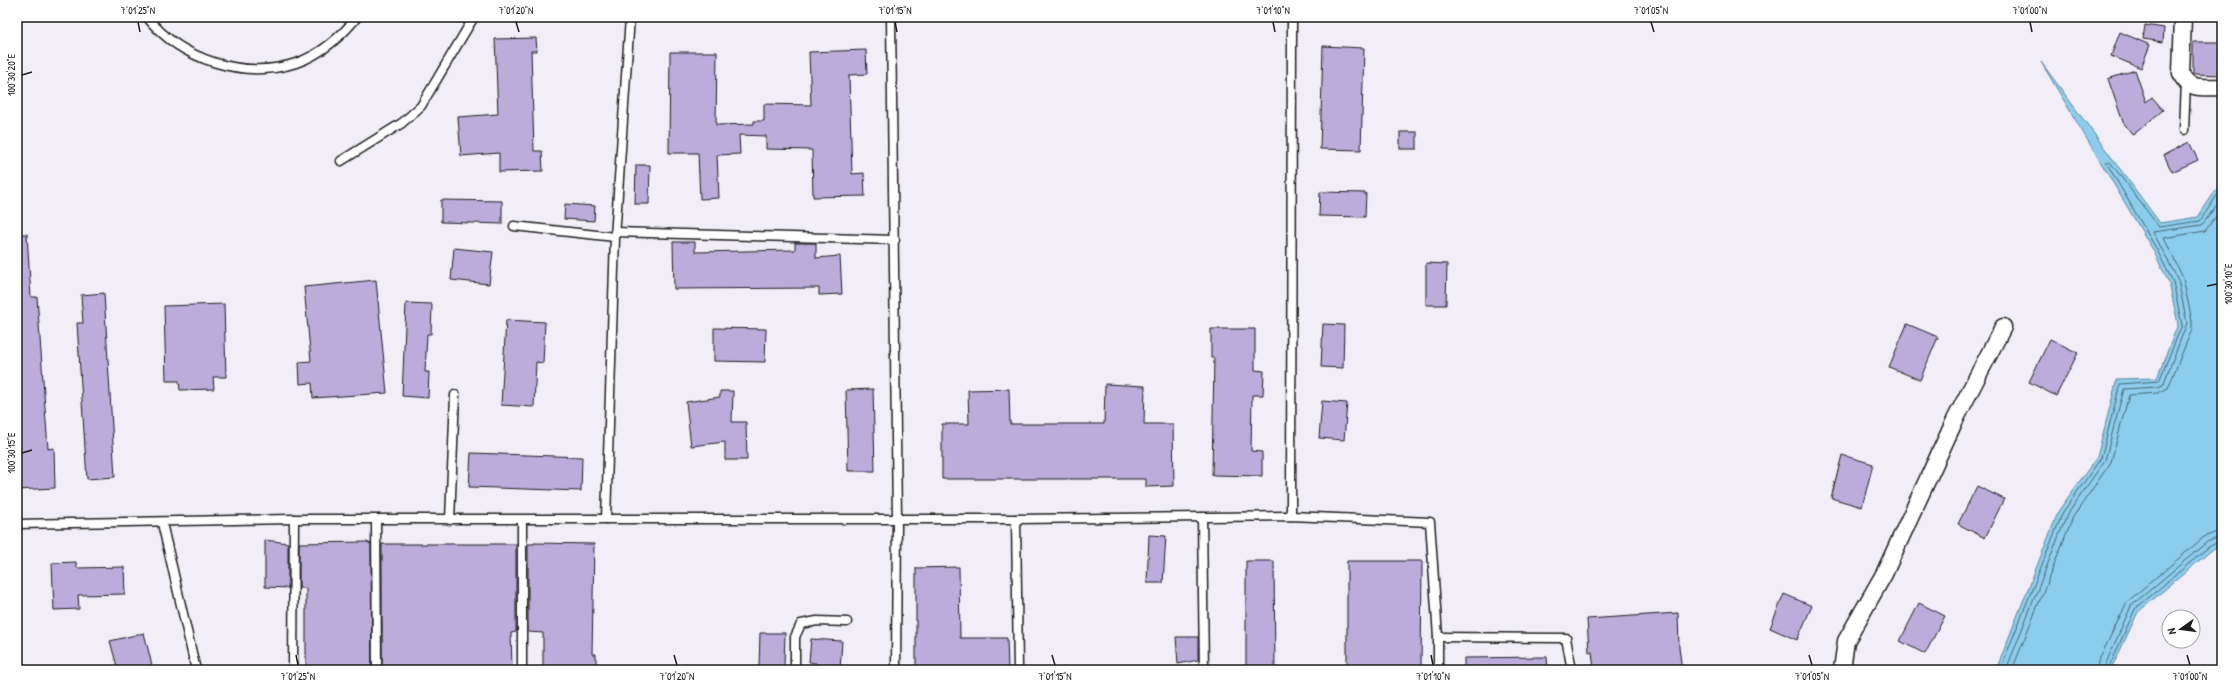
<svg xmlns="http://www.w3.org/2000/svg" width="2239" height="687" viewBox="0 0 2239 687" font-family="'Patrick Hand',sans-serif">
<rect width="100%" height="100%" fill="#f1eef8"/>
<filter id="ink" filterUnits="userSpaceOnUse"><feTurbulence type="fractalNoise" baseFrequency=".025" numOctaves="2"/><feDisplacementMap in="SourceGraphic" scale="8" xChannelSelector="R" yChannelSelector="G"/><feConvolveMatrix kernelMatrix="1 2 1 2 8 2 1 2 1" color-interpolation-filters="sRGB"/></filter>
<g filter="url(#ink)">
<path fill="#8ccded" stroke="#5f8699" d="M2041,62L2160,223L2198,217L2222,181V545L2213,549L2138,612L2111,670H1996L2059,510L2097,457L2117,379L2157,378L2178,324L2169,283L2153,250Z"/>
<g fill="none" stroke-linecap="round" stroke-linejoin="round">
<g stroke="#496370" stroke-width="1">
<path d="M2000,670L2063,512L2101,458L2120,384L2159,381L2182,325L2173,282L2156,248L2106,162H2110L2159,227L2200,221L2222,188"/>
<path d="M2006,670L2067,515L2105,460L2124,389L2157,387L2163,385L2187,323L2178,280L2153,232L2202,225L2222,198"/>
<path d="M2012,670L2073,517L2111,462L2129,395L2158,393L2168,388L2192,329V321L2183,278L2164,238L2205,231L2222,208"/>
<path d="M2097,670L2098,662L2127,602L2204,537L2222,530"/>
<path d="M2103,670L2131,606L2207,542L2222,536"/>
<path d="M2108,670L2135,609L2210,546L2222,541"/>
</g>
</g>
<g fill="#bbacdc" stroke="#1c1c1c">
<path d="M2145,25L2164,28L2163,42L2143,39Z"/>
<path d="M2120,32L2150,45L2141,68L2111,56Z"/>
<path d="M536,38L537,51H531L534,151H542L543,171L499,172V153L461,156L458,117L498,114L495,39Z"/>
<path d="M2193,42H2222V75L2193,74Z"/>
<path d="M1323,46L1364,48L1361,150L1320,149Z"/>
<path d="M866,50L867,74L849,75L852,174L864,173L865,196L813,197L812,150L766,149V136L739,135L740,154L717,155L719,198L700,199L698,153H669L670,52H717L716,125L754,124V121H764V104L811,105L809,52Z"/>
<path d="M2135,70L2146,102L2152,97L2163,110L2133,135L2123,122L2108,79Z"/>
<rect x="1400" y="132" width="17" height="17"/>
<path d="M2189,142L2198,160L2172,172L2164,155Z"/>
<path d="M636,165H650L649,204H635Z"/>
<path d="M1320,192L1366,193L1365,217L1319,216Z"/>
<path d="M441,200L502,201V224L441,222Z"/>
<path d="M565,204L595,206L594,221L564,219Z"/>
<path d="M17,234H27L31,297H37L48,449L54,448L55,488L17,490Z"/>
<path d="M673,242H695V252L795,250V243H816V258L840,256L842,294L819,295V288L674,289Z"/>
<path d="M454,248L493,252L489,284L451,280Z"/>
<path d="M1426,263L1447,264L1446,305H1426Z"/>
<path d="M376,280L387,393L313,398L312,383L300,384L299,362L311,361L304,287Z"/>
<path d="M104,293L115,477L87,479L77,323H83L81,295Z"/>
<path d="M406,303L432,304L431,334H427L425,372H429L428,398L402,396Z"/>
<path d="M224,304L226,377H213L214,389L180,390L179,381H166L164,306Z"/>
<path d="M506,320L545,322L543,363L536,362L534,407L501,405Z"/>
<path d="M1323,324L1344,325L1343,368L1321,367Z"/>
<path d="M1907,324L1938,337L1920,380L1889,367Z"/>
<path d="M714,328L766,329L765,362L714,361Z"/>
<path d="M1211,329H1255V370L1264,371L1263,395H1252L1251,451L1262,452V476L1212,475L1214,358H1211Z"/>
<path d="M2050,339L2078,353L2056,396L2029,382Z"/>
<path d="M1105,384L1145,386L1144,424H1173L1174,486L1146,487V479H942V424H969L968,390L1009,389L1010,424H1104Z"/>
<path d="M873,389L875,471H848L846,390Z"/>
<path d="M720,391H733L732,422H746L747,460H725V442L691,446L686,402L720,397Z"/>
<path d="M1322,401L1347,403L1344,440L1319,438Z"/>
<path d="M471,453L582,457L581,491L469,487Z"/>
<path d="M1842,455L1873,464L1862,507L1831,498Z"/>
<path d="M1977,486L2004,499L1985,538L1958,524Z"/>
<path d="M1149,535L1166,536L1163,583H1147Z"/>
<path d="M265,540L288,543V588L265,587Z"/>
<path d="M367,542L371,544L372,670H306V588H299V543Z"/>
<path d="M534,543L594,544L592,654H596V670H543V633L528,632V544H534Z"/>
<path d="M382,544H516V632L511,633L512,670H382Z"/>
<path d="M1246,561H1274L1275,670H1246Z"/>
<path d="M1347,561H1422L1421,670H1347Z"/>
<path d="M76,562L77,568L124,567L125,594L78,595L79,609L54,610L52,563Z"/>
<path d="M959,567L960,638H1007L1008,669L916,670V568Z"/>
<path d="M1784,594L1812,606L1797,640L1770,628Z"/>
<path d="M1919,603L1945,616L1925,654L1900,641Z"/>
<path d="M1678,613L1679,647L1682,670H1594L1592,652H1589L1587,619Z"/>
<path d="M144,633L152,665L133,670H118L110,641Z"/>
<path d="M760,633H785L784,667H759Z"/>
<path d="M1176,637H1198V660L1178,664Z"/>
<path d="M811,639L842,641L840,670H816V663L809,662Z"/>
<path d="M1547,657L1548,670H1464V658Z"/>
</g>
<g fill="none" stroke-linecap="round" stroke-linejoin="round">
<defs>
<g id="service">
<path d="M147,17C181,60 244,80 296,63C320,55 342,36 357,17"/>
<path d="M891,17L897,519L896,670"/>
<path d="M2184,130L2186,82"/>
<path d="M341,161L402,123L421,106L474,17"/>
<path d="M514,226L615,237"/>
<path d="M615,232L895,240"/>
<path d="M1291,516L1292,17"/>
<path d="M1202,517L1204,670"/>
<path d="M606,519L615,237L630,17"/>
<path d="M1016,519L1018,670"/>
<path d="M450,520L455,395"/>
<path d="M376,521L377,670"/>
<path d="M522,521V670"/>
<path d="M162,523L196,670"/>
<path d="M17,524L294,519H1016L1291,516L1430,522L1438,637V670"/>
<path d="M1438,637L1566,638L1572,670"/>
<path d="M293,670L294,519"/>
<path d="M795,670V637L801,624L817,621L847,622"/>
</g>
<g id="minor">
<path d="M2183,17L2181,73C2187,91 2206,87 2222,87"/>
<path d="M1842,670L1846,641L1884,574L1955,420L2003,327"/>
</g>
</defs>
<use href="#service" stroke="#1c1c1c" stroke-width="11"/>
<use href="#minor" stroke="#1c1c1c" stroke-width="19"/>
<use href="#service" stroke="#fff" stroke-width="8"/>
<use href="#minor" stroke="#fff" stroke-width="16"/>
</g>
</g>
<path fill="none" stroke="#1c1c1c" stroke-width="1.5" d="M138,22L140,32M516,22L519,32M895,22L897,32M1273,22L1275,32M1651,22L1654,32M2030,22L2032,32M22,75L32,72M2207,286L2217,284M22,453L32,450M296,655L298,665M674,655L677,665M1052,655L1055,665M1431,655L1433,665M1809,655L1812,665M2187,655L2190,665"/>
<rect width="2239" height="687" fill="none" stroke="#fff" stroke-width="44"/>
<g transform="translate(2181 629) rotate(256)"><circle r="19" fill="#ffffff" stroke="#a4a4a4"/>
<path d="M0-3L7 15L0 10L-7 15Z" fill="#1c1c1c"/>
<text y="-6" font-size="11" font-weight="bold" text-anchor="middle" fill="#1c1c1c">N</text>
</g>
<rect x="22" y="22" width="2195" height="643" fill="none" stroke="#1c1c1c" stroke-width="1.5"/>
<g font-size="10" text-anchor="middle" fill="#1c1c1c">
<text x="138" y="14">7°01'25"N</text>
<text x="516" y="14">7°01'20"N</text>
<text x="895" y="14">7°01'15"N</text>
<text x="1273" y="14">7°01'10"N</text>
<text x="1651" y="14">7°01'05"N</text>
<text x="2030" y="14">7°01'00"N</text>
<text transform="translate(11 75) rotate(-90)" y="4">100°30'20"E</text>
<text transform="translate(2228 284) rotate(-90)" y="4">100°30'10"E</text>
<text transform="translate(11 453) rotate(-90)" y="4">100°30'15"E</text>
<text x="298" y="680">7°01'25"N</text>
<text x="677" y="680">7°01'20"N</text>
<text x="1055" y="680">7°01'15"N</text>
<text x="1433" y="680">7°01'10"N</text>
<text x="1812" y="680">7°01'05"N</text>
<text x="2190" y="680">7°01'00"N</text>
</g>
</svg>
